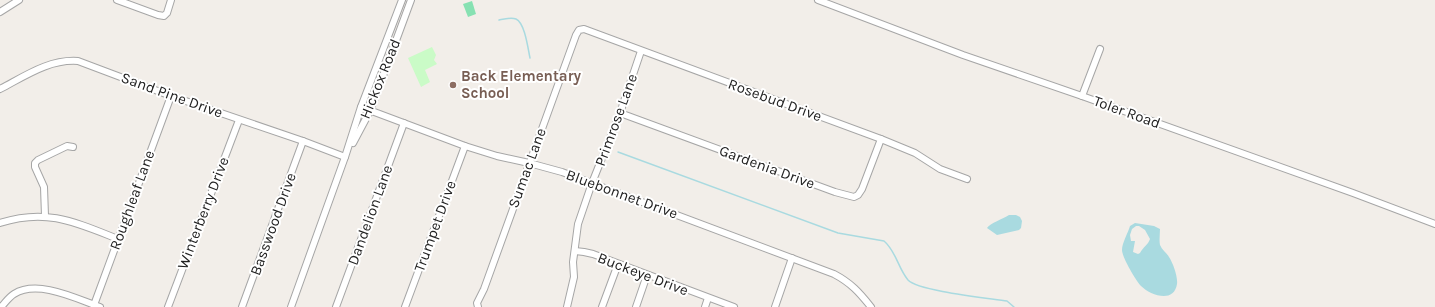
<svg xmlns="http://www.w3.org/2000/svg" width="1435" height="307" viewBox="0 0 1435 307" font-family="Karla,sans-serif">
<rect width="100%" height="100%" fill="#f2eee9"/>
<path fill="#cafbc7" d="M432,47L436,55L434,60L437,64L425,70L430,82L421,87L408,58Z"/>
<path fill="#87e1b2" d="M472,1L476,14L468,17L463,4Z"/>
<g fill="#a9dae0" fill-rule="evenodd">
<path d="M1009,215H1016L1020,217L1022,221L1021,228L1019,230L997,235L987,228C990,223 1003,219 1009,215Z"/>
<path d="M1135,223L1154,226L1160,229C1160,234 1159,240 1160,245C1162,250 1167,253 1169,257C1173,263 1178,277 1177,284C1174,304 1150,295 1141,286C1136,281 1122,257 1122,250C1122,243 1128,233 1130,226ZM1136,226H1139L1145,230L1150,239C1148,245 1143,247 1140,253L1138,254L1133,252L1135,241H1131L1130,235L1132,229Z"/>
</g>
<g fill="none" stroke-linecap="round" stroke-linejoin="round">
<g stroke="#a9dae0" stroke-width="1.5">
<path d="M499,20C504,19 511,17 516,19C525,23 528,49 530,58"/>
<path d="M618,152L838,233L884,241C896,251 898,268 908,280C918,291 988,298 1007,301L1014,307"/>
</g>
<defs>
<g id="minor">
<path d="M117,0L158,15L164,16L167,13L171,0"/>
<path d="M818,0L963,55L1082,96L1353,193L1435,224"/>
<path d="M0,12L19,0"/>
<path d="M0,89C25,76 49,59 78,61L171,96L303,141L345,157"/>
<path d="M1082,96L1100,49"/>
<path d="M361,107L465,146L497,156L529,163L562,172L834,274C851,283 859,292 871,307"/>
<path d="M620,113L835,192L854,197L858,195L862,189L881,139"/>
<path d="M353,143L370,111L411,0"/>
<path d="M45,216L44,187L35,167V163L38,160L67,146L73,147"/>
<path d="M0,223C46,208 75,222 118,239"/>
<path d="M575,251L584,252L593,254L734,307"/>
<path d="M94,305L171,96"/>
<path d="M1,307C5,303 9,297 14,294C38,279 77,299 100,307"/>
<path d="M168,307L239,120"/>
<path d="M242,307L303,141"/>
<path d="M291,307L345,157L361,107L402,0"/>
<path d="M336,307L404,123"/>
<path d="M405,307L465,146"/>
<path d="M478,307L477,303L484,289L576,35L579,30L584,29L881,139L915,153L940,169L967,179"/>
<path d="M567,307L574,277L573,262L578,224L592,183L620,113L641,51"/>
<path d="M602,307L618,264"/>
<path d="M636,307L647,275"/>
<path d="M705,307L708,298"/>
<path d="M775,307L792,258"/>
</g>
</defs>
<use href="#minor" stroke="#a6a6a6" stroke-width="8"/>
<use href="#minor" stroke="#fff" stroke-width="6"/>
</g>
<circle fill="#8d6e63" stroke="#fff" stroke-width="1.5" cx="453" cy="85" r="4"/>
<g text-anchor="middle" stroke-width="4" stroke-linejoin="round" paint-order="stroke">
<g font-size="15" font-weight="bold" fill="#785e54" stroke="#fff" text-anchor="start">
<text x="461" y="81">Back Elementary<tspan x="461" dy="17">School</tspan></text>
</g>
<g font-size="15" fill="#222" stroke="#fff">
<text transform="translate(380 79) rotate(-68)" y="5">Hickox Road</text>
<text transform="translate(172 95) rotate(20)" y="5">Sand Pine Drive</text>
<text transform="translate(775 100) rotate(20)" y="5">Rosebud Drive</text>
<text transform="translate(1127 112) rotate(20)" y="5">Toler Road</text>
<text transform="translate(616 120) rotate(-70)" y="5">Primrose Lane</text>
<text transform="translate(767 167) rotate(20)" y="5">Gardenia Drive</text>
<text transform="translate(527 168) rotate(-70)" y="5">Sumac Lane</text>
<text transform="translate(622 194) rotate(20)" y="5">Bluebonnet Drive</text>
<text transform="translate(132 200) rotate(-70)" y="5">Roughleaf Lane</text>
<text transform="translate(203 213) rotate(-69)" y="5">Winterberry Drive</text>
<text transform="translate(370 215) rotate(-70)" y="5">Dandelion Lane</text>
<text transform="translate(273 224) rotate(-70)" y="5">Basswood Drive</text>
<text transform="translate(435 226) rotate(-70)" y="5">Trumpet Drive</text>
<text transform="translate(643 274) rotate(21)" y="5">Buckeye Drive</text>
</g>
</g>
</svg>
